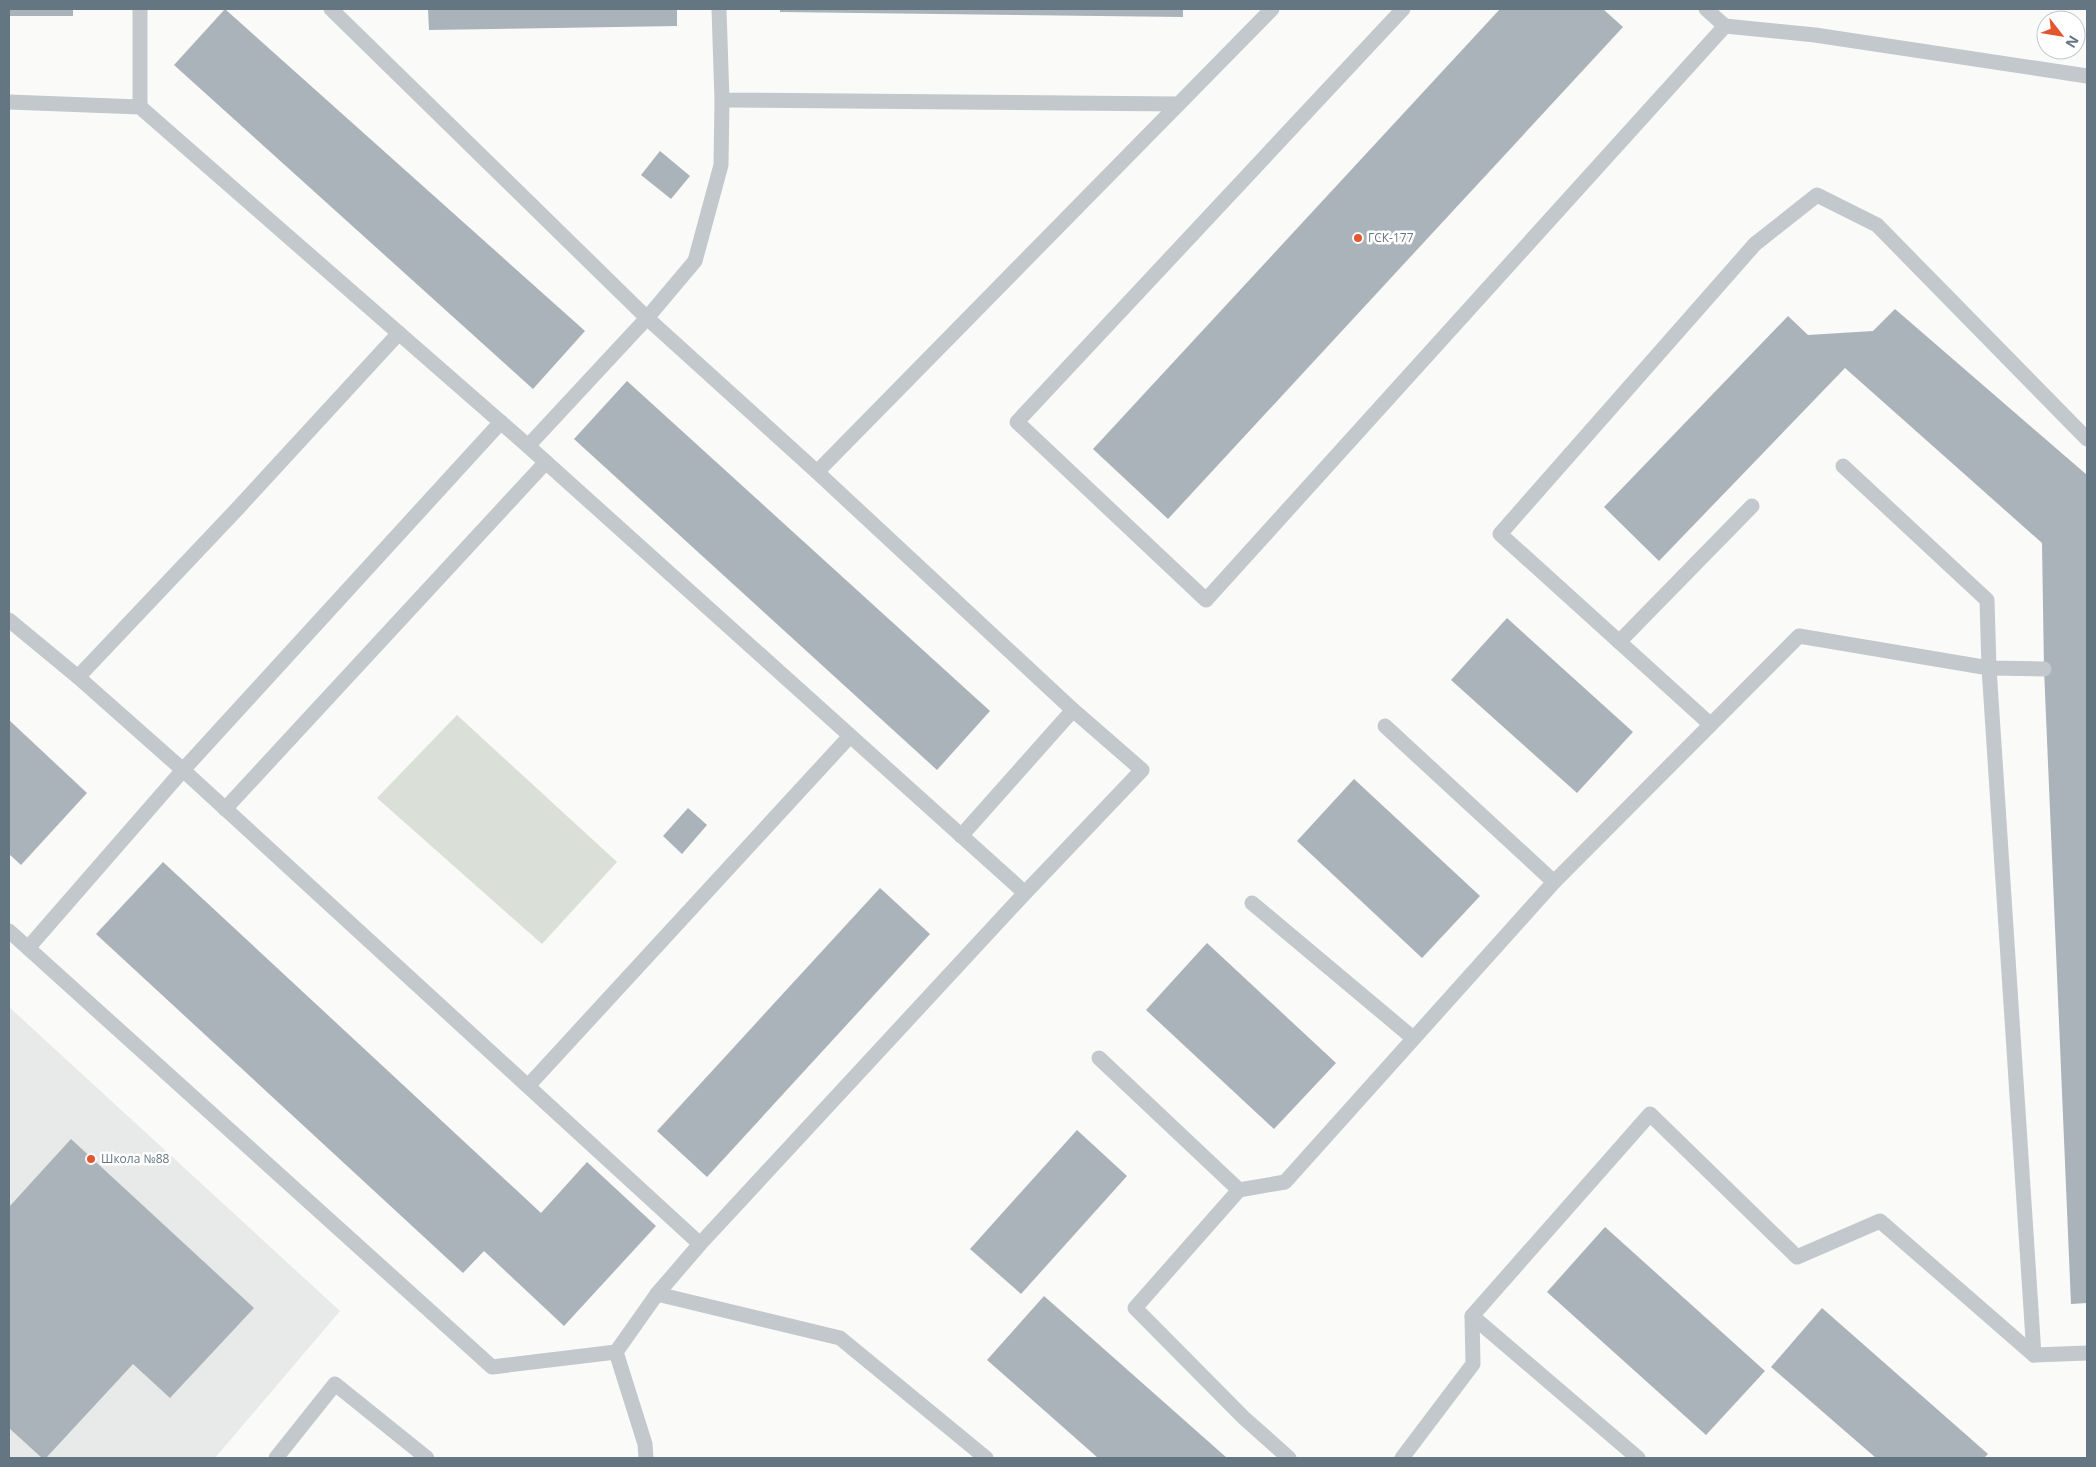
<svg xmlns="http://www.w3.org/2000/svg" width="2096" height="1467" viewBox="0 0 2096 1467" font-family="'Open Sans',sans-serif">
<rect width="100%" height="100%" fill="#fafaf8"/>
<path fill="#e8e9e9" d="M9,1007L340,1311L215,1458H9Z"/>
<path fill="#dadfd7" d="M457,715L617,862L542,944L377,798Z"/>
<g fill="#aab3b9">
<rect x="9" y="9" width="64" height="7"/>
<path d="M225,9L585,331L533,389L174,65Z"/>
<path d="M428,9H677V26L429,30Z"/>
<path d="M780,9H1183V17L780,12Z"/>
<path d="M1500,9H1603L1623,27L1168,519L1093,449Z"/>
<path d="M660,151L690,176L671,199L641,175Z"/>
<path d="M1895,309L2087,475V1303L2071,1304L2044,669L2042,543L1845,368L1659,561L1604,507L1788,316L1808,335L1873,331Z"/>
<path d="M627,381L990,711L937,770L574,439Z"/>
<path d="M1507,618L1633,732L1577,793L1451,680Z"/>
<path d="M9,720L87,793L21,865L9,854Z"/>
<path d="M1354,779L1480,896L1422,958L1297,841Z"/>
<path d="M688,808L707,825L682,854L663,836Z"/>
<path d="M163,862L541,1213L587,1162L656,1226L564,1326L484,1251L463,1273L96,934Z"/>
<path d="M880,888L930,934L707,1177L657,1131Z"/>
<path d="M1207,943L1336,1063L1274,1129L1146,1010Z"/>
<path d="M1077,1130L1127,1176L1021,1294L970,1249Z"/>
<path d="M71,1139L254,1308L170,1398L133,1364L46,1458H42L9,1428V1207Z"/>
<path d="M1605,1227L1765,1371L1706,1435L1547,1292Z"/>
<path d="M1044,1296L1227,1458H1098L987,1360Z"/>
<path d="M1822,1308L1988,1454L1984,1458H1876L1771,1367Z"/>
</g>
<g fill="none" stroke-linecap="round" stroke-linejoin="round">
<g stroke="#c3c8cc" stroke-width="15">
<path d="M140,9V107"/>
<path d="M331,9L647,318L817,472L1073,710L1142,770L1025,893L700,1244"/>
<path d="M719,9L722,100L1178,104"/>
<path d="M1403,9L1017,422L1206,600L1725,26"/>
<path d="M1706,9L1725,26L1815,35L2087,76"/>
<path d="M9,102L140,107L528,446L1025,893"/>
<path d="M528,446L647,318L695,261L721,165L722,100"/>
<path d="M1843,466L1987,600L1989,668L2034,1355"/>
<path d="M817,472L1272,9"/>
<path d="M9,620L78,677L183,770L28,948L9,931"/>
<path d="M1619,642L1752,506"/>
<path d="M78,677L239,507L399,333"/>
<path d="M1710,724L1500,534L1755,244L1817,195L1877,225L2087,439"/>
<path d="M1385,726L1554,882"/>
<path d="M225,809L546,462"/>
<path d="M961,836L1073,710"/>
<path d="M1252,903L1413,1038"/>
<path d="M28,948L492,1367L616,1352L657,1294L700,1244L183,770L501,422"/>
<path d="M1099,1058L1239,1190"/>
<path d="M528,1086L850,736"/>
<path d="M657,1294L840,1338L986,1458"/>
<path d="M616,1352L645,1444L646,1458"/>
<path d="M276,1458L335,1384L427,1458"/>
<path d="M1289,1458L1244,1418L1135,1308L1239,1190L1285,1182L1554,882L1799,636L1989,668L2044,669"/>
<path d="M1402,1458L1473,1364L1472,1316"/>
<path d="M1638,1458L1472,1316L1650,1114L1797,1257L1880,1221L2034,1355L2087,1353"/>
</g>
</g>
<g fill="#e4572e" stroke="#fff" stroke-width="2">
<circle cx="1358" cy="238" r="5"/>
<circle cx="91" cy="1159" r="5"/>
</g>
<g text-anchor="middle" stroke-width="5" stroke-linejoin="round" paint-order="stroke">
<g font-size="12" fill="#657683" stroke="#fff" text-anchor="start">
<text x="1368" y="242">ГСК-177</text>
<text x="101" y="1163">Школа №88</text>
</g>
</g>
<rect width="2096" height="1467" fill="none" stroke="#657683" stroke-width="20"/>
<g transform="translate(2061 35) rotate(121)"><circle r="24" fill="#ffffff" stroke="#c1c8cd"/>
<path d="M0-4L9 19L0 12L-9 19Z" fill="#e4572e"/>
<text y="-8" font-size="14" font-weight="bold" text-anchor="middle" fill="#657683">N</text>
</g>
</svg>
